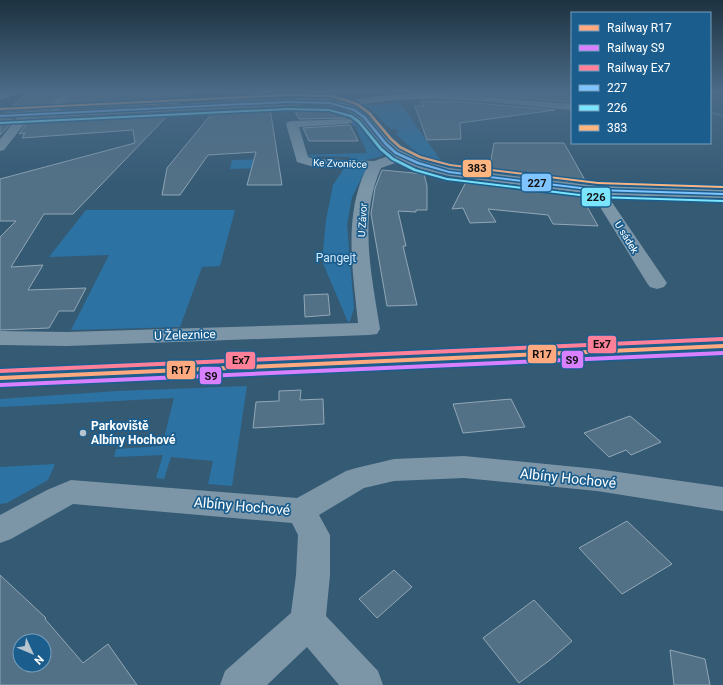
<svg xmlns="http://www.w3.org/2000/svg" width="723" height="685" viewBox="0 0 723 685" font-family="Roboto,sans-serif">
<rect width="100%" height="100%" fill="#355a74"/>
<g fill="#2c73a3">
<path d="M394,100H396L403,107L444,165C424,159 410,148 395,133H399L396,129H391L370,109L362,105L365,103L369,105L396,103Z"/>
<path d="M351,122H355L378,150L383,154L382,156L366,160L364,164L350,161V157L317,156L314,163L312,156L302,157L301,155L367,153L355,126H352Z"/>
<path d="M265,159L263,168L230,169L232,160Z"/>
<path d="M345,167L364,168L366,169L352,197L347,225L354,308L350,321L348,322L322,261L326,220L333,185Z"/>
<path d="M86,210H235L220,266L202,267L180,327L71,330L109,255L49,257Z"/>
<path d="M247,386L232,486L208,484L213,461L171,457L164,479L156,478L163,455L114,457L116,449L162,446L174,398L0,407V399L118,391Z"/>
<path d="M55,464L48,480L7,503L0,504V467Z"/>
</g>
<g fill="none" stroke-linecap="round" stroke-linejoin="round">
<path fill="#4d7c9c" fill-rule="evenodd" d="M710,111L723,115V117L710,113Z"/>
</g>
<g fill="#537186" stroke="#91a7b6" fill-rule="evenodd">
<path d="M31,91H58L49,109L6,111Z"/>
<path d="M71,91H191L180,103L63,108Z"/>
<path d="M230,91H267L268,98L223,101Z"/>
<path d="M285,91H333L338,100L305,96L288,97Z"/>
<path d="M444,91H572V102L446,92Z"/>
<path d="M420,101L463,102L555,110L460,123L461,139L427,140L415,106H424Z"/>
<path d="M293,107L329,108L344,112L347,118L299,119Z"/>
<path d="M270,108L282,185H247L256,152L208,155L180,195H162L167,168L214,111Z"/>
<path d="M170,113L73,214H44L11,267L43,265L28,290L86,288L74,311H59L49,328L0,330V237L16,221H0V179L135,143L133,130L22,138L25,133L19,134L30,119Z"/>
<path d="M0,120H14L0,135Z"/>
<path d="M350,125L358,141H309L303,128Z"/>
<path d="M494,143H564L586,182L572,180L573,182L489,171Z"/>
<path d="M382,170L424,174L427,186V210H416V212L398,211L406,246H403L417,305L387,306L371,214L375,188Z"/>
<path d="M467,180L580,194L598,226L553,224L548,215L488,209L496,222L470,223L463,208L452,209Z"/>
<path d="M328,294L330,315L305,317L304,295Z"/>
<path d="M301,390L300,400L323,399L324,424L253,428L256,402L279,401V391Z"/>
<path d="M511,399L525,427L463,433L453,404Z"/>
<path d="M630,416L661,442L631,455L626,450L609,457L584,433Z"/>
<path d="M627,521L672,564L622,594L579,548Z"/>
<path d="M394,570L412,587L377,618L359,599Z"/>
<path d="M0,575L46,618L45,619L83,663L108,644L137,685H0ZM20,641H44V665H20Z"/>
<path d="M534,600L572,641L550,660L519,683L483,638Z"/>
<path d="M670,650L705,659L710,685H674Z"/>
</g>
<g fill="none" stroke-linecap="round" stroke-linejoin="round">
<g fill="#7c96a8" fill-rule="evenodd">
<path d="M7,91H21L19,93L0,100V94Z"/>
<path d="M60,91H70L61,110L305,98L322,99L343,102L370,97L429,92L572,104V110C500,104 426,91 354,106L368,115L390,141L401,150L423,161L449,168L597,186L723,190V198L607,195L667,283L664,287L657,289L650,287L647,283L592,194L449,176L421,169L401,161L381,168C358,219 372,276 380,329L377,334L369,335L67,346L0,345V331L67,332L358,323C353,272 343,217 366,169L314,167L297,162L286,124L288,122L292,121L351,119L353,121L351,123L347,124L299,127L308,157L315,159L374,161L391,155C380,147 373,136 364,125C349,106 327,105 305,105L29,118L4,150L0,151V139L17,118L0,119V113L50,110Z"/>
<path d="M464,456L597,469L723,487V511L597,491L464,478L394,481L364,488L319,515L330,535V575L326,616L378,671L383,685H339L307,647L267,685H220L225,671L291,613L296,575L298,535L292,523L73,504L11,539L0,543V515L47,490L71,480L297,498L346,471L356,468L394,459Z"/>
</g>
<defs>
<path id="bus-1" d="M288,101L330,102L355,109L365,116L387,143L397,152L419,162L449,171L597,189L723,193V195L597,191L449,173L417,164L395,154L385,145L363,118L353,111L330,104L288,103L0,117V115Z"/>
<path id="bus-2" d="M288,108L329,109L352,115L360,121L382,148L394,158L416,169L447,178L596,196L723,200V202L596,198L447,180L414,171L392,160L380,150L358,123L350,117L329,111L288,110L0,124V122Z"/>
<path id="bus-3" d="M288,94L331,95L358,103L370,112L392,138L401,146L421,156L450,164L598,182L723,186V188L598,184L450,166L419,158L399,148L390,140L368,114L356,105L331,97L288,96L0,110V108Z"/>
</defs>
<use href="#bus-1" stroke="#1b5e8e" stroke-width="3"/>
<use href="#bus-2" stroke="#1b5e8e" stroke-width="3"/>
<use href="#bus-3" stroke="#1b5e8e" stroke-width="3"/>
<use href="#bus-1" fill="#80c4ff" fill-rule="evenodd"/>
<use href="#bus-2" fill="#7ae5fd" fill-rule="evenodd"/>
<use href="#bus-3" fill="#ffb580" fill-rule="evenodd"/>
<defs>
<path id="rail-1" d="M723,344V348L0,380V376Z"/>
<path id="rail-2" d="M723,351V355L0,387V383Z"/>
<path id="rail-3" d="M723,337V341L0,373V369Z"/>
</defs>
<use href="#rail-1" stroke="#1b5e8e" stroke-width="3"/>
<use href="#rail-2" stroke="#1b5e8e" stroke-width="3"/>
<use href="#rail-3" stroke="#1b5e8e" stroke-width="3"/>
<use href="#rail-1" fill="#ffa980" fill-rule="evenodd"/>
<use href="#rail-2" fill="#d880ff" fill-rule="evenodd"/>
<use href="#rail-3" fill="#ff8098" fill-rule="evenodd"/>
</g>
<linearGradient id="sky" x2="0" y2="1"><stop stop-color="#1d3240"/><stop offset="0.49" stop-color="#4b6b88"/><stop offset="1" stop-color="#4b6b88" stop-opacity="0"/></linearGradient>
<rect width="723" height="187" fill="url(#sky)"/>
<circle fill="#b8c5ce" stroke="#1b5e8e" stroke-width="1.5" cx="83" cy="433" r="4"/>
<g text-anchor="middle" stroke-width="3.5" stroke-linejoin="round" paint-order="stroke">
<g font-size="10" fill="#fff" stroke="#1b5e8e">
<text transform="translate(340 163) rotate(2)" y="4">Ke Zvoničce</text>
<text transform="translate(362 220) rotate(-87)" y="4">U Závor</text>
<text transform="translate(627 237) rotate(58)" y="4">U sádek</text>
</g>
<g font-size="12" fill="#cfe8fa" stroke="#1b5e8e">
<text x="336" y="262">Pangejt</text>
</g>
<g font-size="12" fill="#fff" stroke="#1b5e8e">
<text transform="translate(185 335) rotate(-2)" y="4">U Železnice</text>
</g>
<g font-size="12" font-weight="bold" fill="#fff" stroke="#1b5e8e" text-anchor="start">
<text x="91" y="430">Parkoviště<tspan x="91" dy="14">Albíny Hochové</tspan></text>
</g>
<g font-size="14" fill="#fff" stroke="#1b5e8e">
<text transform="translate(568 478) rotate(6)" y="5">Albíny Hochové</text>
<text transform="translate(242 506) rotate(5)" y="5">Albíny Hochové</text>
</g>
</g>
<g stroke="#1b5e8e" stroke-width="1.5">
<rect x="462" y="159" width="30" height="19" rx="4" fill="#ffb580"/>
<rect x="521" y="173" width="31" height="19" rx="4" fill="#80c4ff"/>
<rect x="581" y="187" width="30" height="20" rx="4" fill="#7ae5fd"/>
<rect x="587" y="335" width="30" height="19" rx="4" fill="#ff8098"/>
<rect x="527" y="344" width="30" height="20" rx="4" fill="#ffa980"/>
<rect x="561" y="350" width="23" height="19" rx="4" fill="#d880ff"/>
<rect x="225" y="351" width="31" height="19" rx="4" fill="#ff8098"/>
<rect x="166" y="360" width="30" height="20" rx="4" fill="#ffa980"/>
<rect x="199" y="366" width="23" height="19" rx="4" fill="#d880ff"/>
</g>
<g font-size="11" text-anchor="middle" font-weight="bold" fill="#111">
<text x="477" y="172">383</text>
<text x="537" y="187">227</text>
<text x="596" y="201">226</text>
<text x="602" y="348">Ex7</text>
<text x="542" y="358">R17</text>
<text x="572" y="364">S9</text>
<text x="241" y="364">Ex7</text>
<text x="181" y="374">R17</text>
<text x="211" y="380">S9</text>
</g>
<rect x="571" y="12" width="140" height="132" fill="#1b5e8e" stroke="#769ebb"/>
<rect x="579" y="25" width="20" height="6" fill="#ffa980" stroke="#769ebb"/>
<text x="607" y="32" font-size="12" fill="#ffffff">Railway R17</text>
<rect x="579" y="45" width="20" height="6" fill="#d880ff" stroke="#769ebb"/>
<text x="607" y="52" font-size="12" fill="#ffffff">Railway S9</text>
<rect x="579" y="65" width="20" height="6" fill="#ff8098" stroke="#769ebb"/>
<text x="607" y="72" font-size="12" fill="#ffffff">Railway Ex7</text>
<rect x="579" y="85" width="20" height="6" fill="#80c4ff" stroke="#769ebb"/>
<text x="607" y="92" font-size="12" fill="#ffffff">227</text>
<rect x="579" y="105" width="20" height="6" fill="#7ae5fd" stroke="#769ebb"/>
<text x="607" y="112" font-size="12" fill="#ffffff">226</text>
<rect x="579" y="125" width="20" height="6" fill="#ffb580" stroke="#769ebb"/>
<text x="607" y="132" font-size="12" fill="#ffffff">383</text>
<g transform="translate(32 653) rotate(134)"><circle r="19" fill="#1b5e8e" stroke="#769ebb"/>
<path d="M0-3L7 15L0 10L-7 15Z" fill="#b8c5ce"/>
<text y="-6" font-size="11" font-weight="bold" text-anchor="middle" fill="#ffffff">N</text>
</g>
</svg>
